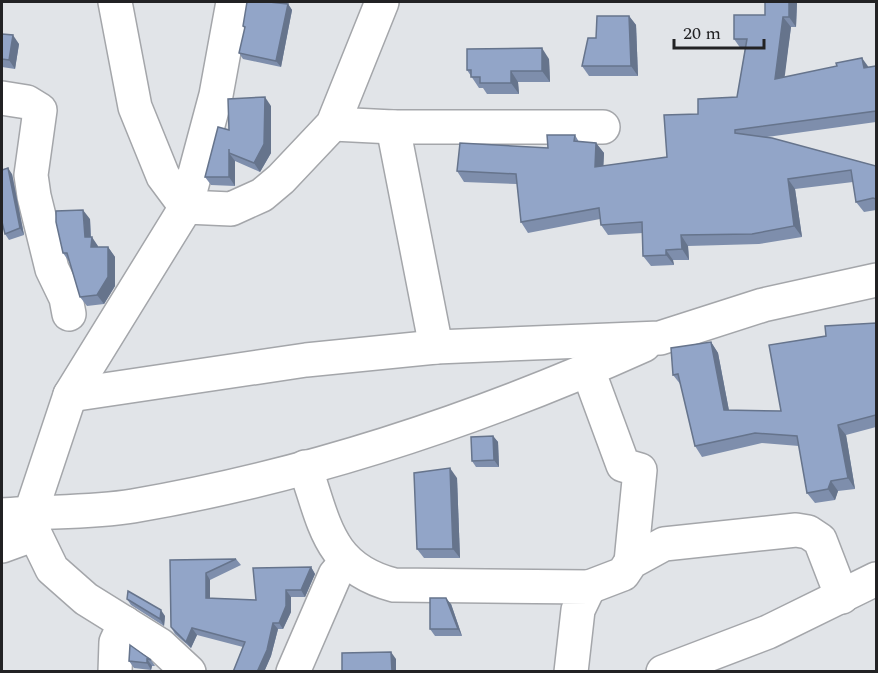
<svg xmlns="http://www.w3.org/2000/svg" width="878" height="673" viewBox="0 0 878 673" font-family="Spectral,serif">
<rect width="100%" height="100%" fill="#e1e4e8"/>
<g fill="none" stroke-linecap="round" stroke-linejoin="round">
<defs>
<g id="minor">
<path d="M115,2L135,107L163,176L186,207"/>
<path d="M2,98L27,102L40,110L31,175L34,196L52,269L66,298L69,314"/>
<path d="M333,124L393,127H603"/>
<path d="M393,127L436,347"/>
<path d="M186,207L216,95L233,2"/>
<path d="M588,370L623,465L640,470L631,562"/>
<path d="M70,395L306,360L436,347L660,338L763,305L876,280"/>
<path d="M305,467C325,524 328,568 394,585L589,587L578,610L571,672"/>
<path d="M2,515C45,511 90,513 133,506C309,476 482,418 644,345"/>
<path d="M2,546L35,534"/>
<path d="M589,587L623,574L631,562L664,544L796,530L808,532L820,540L842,597"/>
<path d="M115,672L116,642L125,623"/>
<path d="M189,672L160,645L86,599L52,569L35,534L31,512L70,395L186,207L231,209L262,195L281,179L333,124L382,2"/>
<path d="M293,672L335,575L346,562"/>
<path d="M663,672L768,632L876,579"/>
</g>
</defs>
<use href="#minor" stroke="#a4a6aa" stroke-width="36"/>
<use href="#minor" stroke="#fff" stroke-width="33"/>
</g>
<g fill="#7e8eac">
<path d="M765,2H797L796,27H791L784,77L876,66V122L767,137L876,166V210L864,212L856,202L853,182L795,189L802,237L759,244L688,246L689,260H673L674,265L651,266L643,256V233L608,235L601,225L600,219L528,233L521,222L517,184L464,182L457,171L548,148L575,135L579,142L596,143L604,153L603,166L667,157L698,114L737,97L745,49H741L734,39L765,15Z"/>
<path d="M288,4L292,10L281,67L243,59L239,53L245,29L243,26Z"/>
<path d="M629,16L636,25L638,76H589L582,66L596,38Z"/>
<path d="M2,34L19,44L15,69L2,67Z"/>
<path d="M549,59L550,82H518L519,94H487L483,88H479L467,70Z"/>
<path d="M271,106V153L260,172L235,161V186L211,185L205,177L229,130Z"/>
<path d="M12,174L24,235L9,240L5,234Z"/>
<path d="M90,219L91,237L98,247H108L115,257V286L104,304L87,306L80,297L70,263L63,253Z"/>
<path d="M876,323V427L846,435L855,489L838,491L835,500L815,503L807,493L799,446L762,443L702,457L695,446L681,385L673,375L711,342L718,353L729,411H781L826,336Z"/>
<path d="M493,436L498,442L499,467H476L472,461Z"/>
<path d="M457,478L460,558H424L417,549Z"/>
<path d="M236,559L241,565L210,580V598L256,600L311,567L315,574L305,597H291V612L283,629H278L271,656L264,672H233L243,647L197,635L191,648L175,634L171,627L170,560Z"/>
<path d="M127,599L165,616L164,626L131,605Z"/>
<path d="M451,604L462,636H435L430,629Z"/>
<path d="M130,645L151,660L155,666H152L151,670L134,668L129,661Z"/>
</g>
<g fill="#66748c">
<path d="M789,2H797L796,27L789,17Z"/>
<path d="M288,4L292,10L281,67L276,61Z"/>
<path d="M629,16L636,25L638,76L631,66Z"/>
<path d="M783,17L791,27L783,90L775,79Z"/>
<path d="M13,35L19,44L15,69L9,60Z"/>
<path d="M542,48L549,59L550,82L542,71Z"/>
<path d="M862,58L870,69L864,68Z"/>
<path d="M511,71L518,82L519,94L511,83Z"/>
<path d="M265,97L271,106V153L260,172L254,163Z"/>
<path d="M596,143L604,153L603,177L595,167Z"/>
<path d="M229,153L235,161V186L229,177Z"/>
<path d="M8,168L12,174L24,235L20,228Z"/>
<path d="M788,179L795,189L802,237L794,226Z"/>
<path d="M83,210L90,219L91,246L92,237L98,246V257L85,237Z"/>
<path d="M681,235L688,246L689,260L682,249Z"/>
<path d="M108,247L115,257V286L104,304L97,295Z"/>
<path d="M666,250L673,260L674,265L666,255Z"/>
<path d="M711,342L718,353L731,421L724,410Z"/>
<path d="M838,425L846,435L855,489L848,478Z"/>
<path d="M493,436L498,442L499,467L494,460Z"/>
<path d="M450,468L457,478L460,558L453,549Z"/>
<path d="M831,481L838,491L835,500L828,489Z"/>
<path d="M311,567L315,574L305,597L301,590Z"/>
<path d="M206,573L210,580V604L206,598Z"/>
<path d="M286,590L291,597V612L283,629L279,623Z"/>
<path d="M446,598L451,604L462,636L458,629Z"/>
<path d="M161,610L165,616L164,626L160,619Z"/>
<path d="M273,623L278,629L271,656L264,672H257Z"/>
<path d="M192,628L197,635L191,648L186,642Z"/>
<path d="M391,652L396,659V672H392Z"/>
<path d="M147,659L152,666L151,670L147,663Z"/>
</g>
<g fill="#92a5c8" stroke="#66748c" stroke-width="1.5">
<path d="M247,2H269L288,4L276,61L239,53L245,27L243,26Z"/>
<path d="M765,2H789V17H783L775,79L837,66L836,63L862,58L864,68L876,66V111L735,130V133L772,138L876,166V199L873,198L856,202L851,170L788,179L794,226L752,234L681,235L682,249L666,250V255L643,256L642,222L601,225L599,208L521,222L516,174L457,171L460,143L548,148L547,135H575L574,141L596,143L595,167L667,157L664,115L698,114V99L737,97L747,39H734V15H765Z"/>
<path d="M597,16H629L631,66H582L588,38H596Z"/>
<path d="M2,34L13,35L9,60L2,59Z"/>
<path d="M542,48V71H511V83H480V77H471V70H467V49Z"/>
<path d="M265,97L264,144L254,163L229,153V149V177H205L218,127L229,130L228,99Z"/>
<path d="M8,168L20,228L5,234L2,222V170Z"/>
<path d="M83,210L85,237H92L91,247H108V277L97,295L80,297L67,253H63L56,222V211Z"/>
<path d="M876,323V415L838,425L848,478L831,481L828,489L807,493L797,436L755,433L695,446L678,374L673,375L671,348L711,342L724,410L781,411L769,345L826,336L825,326Z"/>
<path d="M493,436L494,460L472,461L471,437Z"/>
<path d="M450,468L453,549H417L414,473Z"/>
<path d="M236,559L206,573V598L256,600L253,568L311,567L301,590H286V606L279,623H273L267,650L257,672H233L245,642L192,628L186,642L171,627L170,560Z"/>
<path d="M128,591L161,610L160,619L127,599Z"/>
<path d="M430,598H446L458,629H430Z"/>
<path d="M130,645L151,660L147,659V663L129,661Z"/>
<path d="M391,652L392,672H342V653Z"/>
</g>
<rect width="878" height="673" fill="none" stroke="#222224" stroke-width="6"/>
<path d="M674 39v9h90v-9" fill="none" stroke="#222224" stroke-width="3"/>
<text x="683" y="39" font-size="18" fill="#222224" stroke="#e1e4e8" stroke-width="4.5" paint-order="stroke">20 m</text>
</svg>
